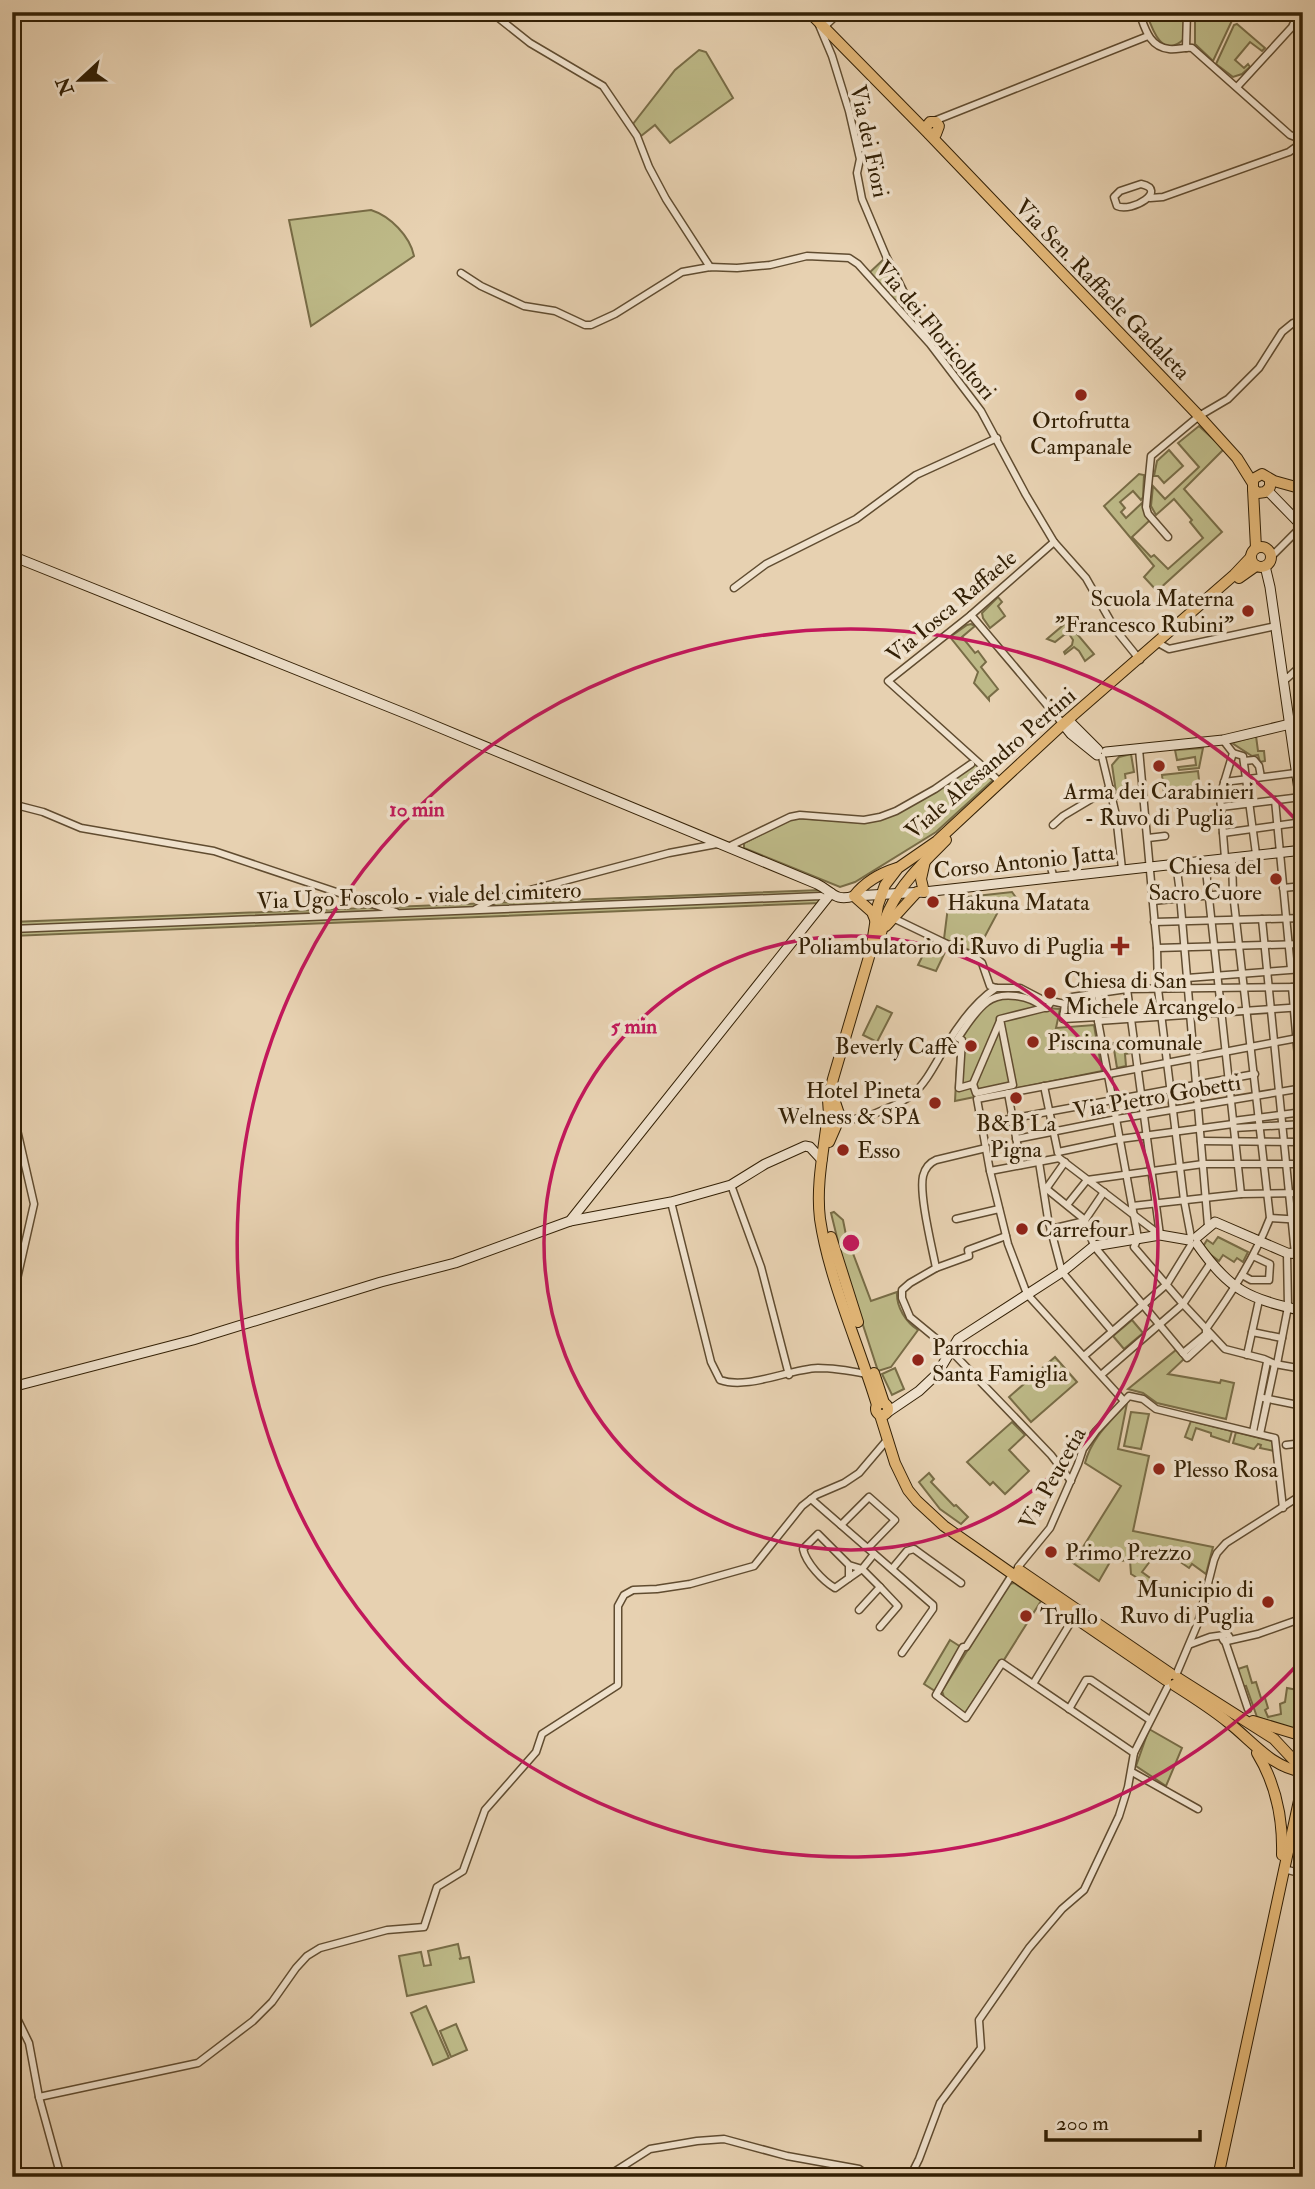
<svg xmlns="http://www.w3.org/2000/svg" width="1315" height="2189" viewBox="0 0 1315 2189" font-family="'IM FELL Double Pica',serif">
<rect width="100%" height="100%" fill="#e7d1b1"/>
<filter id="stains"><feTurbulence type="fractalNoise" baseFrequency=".00286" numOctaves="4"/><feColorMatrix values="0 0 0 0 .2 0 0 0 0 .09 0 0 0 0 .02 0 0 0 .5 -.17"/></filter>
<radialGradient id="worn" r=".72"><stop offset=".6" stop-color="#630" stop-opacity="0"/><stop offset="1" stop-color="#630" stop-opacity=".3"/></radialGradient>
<g fill="#bdb987" stroke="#786c46" stroke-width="2">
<path d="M1146,12H1183L1186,18L1184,39C1162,60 1152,29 1146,12Z"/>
<path d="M1193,12H1236L1213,61L1195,44V18Z"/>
<path d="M1237,24L1265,48L1262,51L1250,42L1235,60L1244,68L1248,64L1250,67L1242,74L1233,77L1216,64L1234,25Z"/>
<path d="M699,50L706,52L733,98L670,143L655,125L641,136L633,124L675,70Z"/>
<path d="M371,210C390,216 410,236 414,256L311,326L289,220Z"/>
<path d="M884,259L911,312L907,316L869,273Z"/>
<path d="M1199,426L1224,449L1184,489L1222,532L1157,591L1144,577L1154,566L1104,506L1139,474L1144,475L1143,497L1141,500L1133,491L1120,502L1125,508L1121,512L1126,518L1142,503L1144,511L1150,520L1132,537L1151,557L1154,555L1168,569L1203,538L1190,522L1192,520L1174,499L1156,515L1151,506L1153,486L1165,499L1199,467L1178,443Z"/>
<path d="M1169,450L1183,466L1164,483L1158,476H1154L1157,461Z"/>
<path d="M998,597L1002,602L998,606L1005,616L990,628L983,618L982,613Z"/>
<path d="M1067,622L1094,654L1085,661L1079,651L1074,647L1065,654L1064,652L1072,645L1073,640L1069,634L1064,635L1055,642L1047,639Z"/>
<path d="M971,624L975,626L962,637L975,653L978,651L986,662L981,667L998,689L989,697V700L974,683L978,672L950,637L967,625Z"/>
<path d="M1256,736L1258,751H1264L1265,761L1260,762L1258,755L1252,756L1232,743Z"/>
<path d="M1203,748L1199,768L1179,770L1178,767L1196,765L1195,757L1177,760L1175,750Z"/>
<path d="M1131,754L1134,772L1125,774L1128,798L1117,799L1112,765L1119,757Z"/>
<path d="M975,763L993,780L936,832L855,882L840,887L744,848V843L793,818L860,822L921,799L953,780Z"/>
<path d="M1198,771L1200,789L1164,794L1162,775Z"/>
<path d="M821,890L820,903L12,936V922Z"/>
<path d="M1012,892L1017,899L1015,900L1012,906L1005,910L1002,906L1000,908L976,953L944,939L949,899Z"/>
<path d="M931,939L950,949L946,950L936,971L918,965Z"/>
<path d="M1021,993L1047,1008L1060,1009L1056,1028L1094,1025L1102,1071L955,1101L958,1043L953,1040L965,1023L1002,994Z"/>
<path d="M877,1006L892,1013L877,1042L863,1035Z"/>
<path d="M1129,1040L1132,1053L1125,1054L1126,1066L1117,1068L1113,1043Z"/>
<path d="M834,1212L843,1220L846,1235L871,1301L897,1292C896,1307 906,1322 918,1330L891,1367L878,1371L845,1270L831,1213Z"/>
<path d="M1218,1237L1248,1252L1243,1262L1237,1258L1234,1262L1223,1255L1219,1261L1202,1248L1207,1240L1213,1244Z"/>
<path d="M1132,1320L1143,1333L1124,1349L1113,1336Z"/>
<path d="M1176,1350L1184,1359L1168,1374L1220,1383L1221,1380L1234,1383L1226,1419L1157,1403L1143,1393L1128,1389Z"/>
<path d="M1055,1357L1077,1382L1031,1422L1009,1397Z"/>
<path d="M895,1368L904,1389L892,1395L882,1374Z"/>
<path d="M1127,1403L1118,1449L1149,1456L1133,1531L1213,1547L1206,1574L1192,1564L1189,1568L1160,1548L1142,1572L1171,1593L1168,1597L1131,1574L1130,1560L1110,1562L1099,1581L1073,1563L1121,1486L1085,1463C1092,1437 1110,1422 1127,1403Z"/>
<path d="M1131,1412L1149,1414L1141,1449L1124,1446Z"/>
<path d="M1191,1421L1232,1431L1229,1442L1211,1436V1433L1196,1428L1192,1440L1185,1437Z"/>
<path d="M1012,1422L1025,1435L1009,1450L1029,1471L1005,1494L993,1482L990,1485L967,1462Z"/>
<path d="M1236,1432L1273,1441L1274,1451L1260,1448L1261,1445L1258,1444L1254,1449L1233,1443Z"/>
<path d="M929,1473L934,1479L931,1482L954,1506L956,1505L968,1517L961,1524L940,1509L919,1482Z"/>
<path d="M1014,1583L1041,1601L1002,1663L999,1661L965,1714L944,1697L942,1691L1009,1584Z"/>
<path d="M950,1640L961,1647L935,1691L924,1684Z"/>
<path d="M1247,1666L1252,1683L1256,1682L1261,1698H1265L1268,1708L1265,1710L1268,1717L1281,1714L1280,1704L1285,1702L1287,1688L1303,1691V1733L1257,1717L1246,1686L1241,1687L1235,1670Z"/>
<path d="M1149,1729L1182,1748L1166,1786L1136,1766Z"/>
<path d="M458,1944L461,1958L459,1959L469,1957L474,1982L407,1996L399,1956L421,1952L424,1966L431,1965L428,1951Z"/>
<path d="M426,2006L449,2058L433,2065L411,2013Z"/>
<path d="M456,2024L467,2050L451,2057L440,2031Z"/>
</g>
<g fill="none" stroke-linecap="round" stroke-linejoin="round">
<defs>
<g id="street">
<path d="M491,12L530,43L603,86L637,136L649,167L666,199L710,267"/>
<path d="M1139,12C1145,28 1149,47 1169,49C1177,50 1184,47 1192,48L1290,135L1303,140"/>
<path d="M819,25L832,56L849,111L860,159L857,173L862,199L886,256L925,335"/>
<path d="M824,27L840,12"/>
<path d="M1186,48L1187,12"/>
<path d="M1237,87L1292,27L1299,12"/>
<path d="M934,121L1148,36"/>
<path d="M1141,184C1169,190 1132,213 1117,206L1114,197L1120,191Z"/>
<path d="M1150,198L1163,197L1289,152L1303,142"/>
<path d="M461,273L481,286L524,306L555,311L585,325H591L615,314L682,272L710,267L737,268L770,265L807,256L849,258L858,264L930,344L981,411L1026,495L1054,542L1086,578L1115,629L1140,660"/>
<path d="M1168,537L1148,514L1146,507L1151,456L1199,416L1228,399L1259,368L1282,332L1293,323L1303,320"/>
<path d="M1271,557L1302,526"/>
<path d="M734,588L766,564L856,519L916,475L997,438"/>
<path d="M971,615L1063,724"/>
<path d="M1160,644L1169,649L1276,626"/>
<path d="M1284,681L1303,664"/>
<path d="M1223,740L1233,753L1220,796L1225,858"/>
<path d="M1139,749L1157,948L1158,989L1184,1200L1191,1237"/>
<path d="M1233,753L1243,756L1256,854"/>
<path d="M1102,757L1116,815L1122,869"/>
<path d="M1244,761L1254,760L1259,766L1261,777"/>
<path d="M1000,782L888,681L971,615L1054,542"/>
<path d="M1224,782L1303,772"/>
<path d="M1275,800L1291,969"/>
<path d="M12,804L43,812L81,828L214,851L396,912"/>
<path d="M1221,807L1301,797"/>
<path d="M1053,825L1063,816L1110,788"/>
<path d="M1223,833L1303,822"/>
<path d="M1148,838L1165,836"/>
<path d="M728,847L790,817L800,815L864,820L880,817L896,811L935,789L971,764"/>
<path d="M1048,858L1054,878"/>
<path d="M1205,861L1241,1194"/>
<path d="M1176,863L1180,893"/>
<path d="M1283,888L1303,886"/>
<path d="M1180,895L1208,1226"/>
<path d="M1153,901L1233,893"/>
<path d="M476,909L496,899L669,853L717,844"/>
<path d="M893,918L976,958L982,963L990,986L996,988"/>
<path d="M1262,919L1295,1254"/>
<path d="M1154,922L1303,918"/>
<path d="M12,929L821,896L826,899"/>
<path d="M1157,948L1303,944"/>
<path d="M1187,978L1303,969"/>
<path d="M1292,987L1303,1115"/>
<path d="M996,988H1020L1041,999L1065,1004"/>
<path d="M1127,989L1160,1235"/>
<path d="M1097,992L1101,1007L1098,1021L1138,1238L1134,1247L1183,1304L1225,1349L1264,1359L1275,1364L1303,1369"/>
<path d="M1091,993L1095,1009L1099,1010"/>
<path d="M1044,1008C1031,996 1002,990 987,1002C975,1011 966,1026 958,1038L962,1040L959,1088L973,1084L976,1093L1013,1085L1000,1019L1044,1008H1047L1051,1002"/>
<path d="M1098,1017L1063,1019L1065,1004L1072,997L1127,989L1303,987"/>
<path d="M1098,1021L1303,1007"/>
<path d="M973,1084L1000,1021"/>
<path d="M1044,1086L1058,1153"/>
<path d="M1008,1093L1021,1165"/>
<path d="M12,1108L34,1204L12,1301"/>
<path d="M841,1120C857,1120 869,1117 883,1110C893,1106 903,1102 912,1095C927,1082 936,1062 946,1046C959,1024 975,1002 996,988"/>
<path d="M1233,1121L1303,1112"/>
<path d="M982,1124L1255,1074"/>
<path d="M1234,1128L1303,1124"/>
<path d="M1016,1139L1117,1119L1303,1088"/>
<path d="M1201,1141L1303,1142"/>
<path d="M986,1148L936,1160C929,1163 925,1168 923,1176C919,1195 932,1247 936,1268L910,1283L902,1290V1298L910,1317L950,1350L1051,1455L1071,1481"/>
<path d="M1058,1152L1120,1139L1233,1124"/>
<path d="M1059,1158L1160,1235"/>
<path d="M1039,1162L1048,1219L1062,1272L1112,1331"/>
<path d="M990,1171L1059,1158"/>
<path d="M731,1185L761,1267L789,1375"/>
<path d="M1043,1186L1085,1220L1094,1246L1183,1353"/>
<path d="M1046,1189L1065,1162"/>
<path d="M671,1202L711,1362L720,1380C748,1390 789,1369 818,1368C834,1368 851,1371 867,1374"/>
<path d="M1067,1205L1087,1180L1203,1164H1303"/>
<path d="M1132,1206L1241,1194L1303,1193"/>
<path d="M1270,1218L1303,1220"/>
<path d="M956,1219L999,1209"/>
<path d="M1085,1220L1104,1192"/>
<path d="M1051,1229L1085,1221"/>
<path d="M936,1268L969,1256L968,1250L1006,1236"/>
<path d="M1242,1275L1251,1280H1269L1270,1264L1253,1256"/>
<path d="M1252,1332L1282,1338"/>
<path d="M1183,1353L1206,1334V1329C1231,1294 1254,1259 1270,1218L1233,893L1232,858"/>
<path d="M1183,1353L1187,1358L1211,1336"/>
<path d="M1247,1355L1259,1300"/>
<path d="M1084,1356L1167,1284L1191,1245"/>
<path d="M1277,1364L1288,1307L1287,1253"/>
<path d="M1101,1375L1183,1304L1210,1264"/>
<path d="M1263,1398L1303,1406"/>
<path d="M1124,1401L1027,1294L1008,1244L990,1171L977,1099L1303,1037"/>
<path d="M1253,1432L1267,1362"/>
<path d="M1260,1434L1275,1364"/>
<path d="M1286,1445L1303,1443"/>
<path d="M811,1499L933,1605V1609L902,1653"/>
<path d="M841,1525L869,1497L895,1520L868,1548"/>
<path d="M849,1565V1578L835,1588C823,1581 806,1563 803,1549L818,1534L849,1565L862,1569L874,1554"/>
<path d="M1018,1567L1050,1528L1078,1464L1083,1449L1096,1431L1129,1396L1143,1399L1156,1409L1275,1438L1283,1508"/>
<path d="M892,1569L907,1551L914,1549L961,1583"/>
<path d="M1012,1575L966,1647H963L936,1695L966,1718L1002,1663L1134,1753"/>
<path d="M849,1578L862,1569L880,1587L859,1610"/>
<path d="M880,1587L898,1606L880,1627"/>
<circle cx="1226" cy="1638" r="3.5"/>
<path d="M1225,1641L1248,1709"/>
<path d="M1227,1641L1258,1634L1303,1618"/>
<path d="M1191,1644L1210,1637L1224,1635"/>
<path d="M1176,1675L1198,1623L1214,1560L1217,1553L1226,1543L1303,1494"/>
<path d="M1033,1684L1074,1617"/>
<path d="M1069,1709L1086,1680H1091L1150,1720"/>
<path d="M1132,1772L1198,1809"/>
<path d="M1284,1869L1303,1874"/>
<path d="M12,2008L29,2043L39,2097L61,2177"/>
<path d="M39,2097L198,2063L253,2021L272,2002L296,1968L307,1956L320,1948L387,1930L424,1927L437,1887L463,1871L485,1810L536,1752L542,1734L618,1685V1606L624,1595L633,1590L657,1589L690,1584L754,1566L802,1506L816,1495L844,1483L859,1473L887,1440"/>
<path d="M606,2177L650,2149L697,2141L724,2139L787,2156L859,2169L870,2177"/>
<path d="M910,2177L919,2159L940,2103L981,2048L979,2020L1029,1948L1062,1909L1084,1890L1119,1816L1128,1787L1134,1753L1169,1684"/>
</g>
<g id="secondary">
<path d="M1268,491L1303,527"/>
<path d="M12,556L414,717L817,884C833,892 835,902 854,896L924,892L1303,850"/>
<path d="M1265,566L1270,587L1303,818"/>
<path d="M1106,752L1223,740L1290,724"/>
<path d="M1097,755L1071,734L1063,724L1071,723L1098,750"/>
<path d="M570,1221L671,1202L731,1185L765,1164L805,1146L810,1147L822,1160"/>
<path d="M1197,1237L1215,1222L1287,1253L1303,1254"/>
<path d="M1197,1244C1231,1292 1248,1298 1303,1311"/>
<path d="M12,1387L193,1340L381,1282L455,1263L570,1221L831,893"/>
<path d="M888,1412L919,1391L937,1374L958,1339L1062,1272L1094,1246L1160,1235L1189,1240"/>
</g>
<g id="primary">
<path d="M809,12L928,133L936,134L939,126L936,122H930L926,127L927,131"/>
<path d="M929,134L1199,416L1237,458L1252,482"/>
<path d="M1270,479V487L1265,492L1258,493L1253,489V479L1262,474L1274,481L1303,489"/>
<path d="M1253,489L1256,548"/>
<circle cx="1261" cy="557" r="10"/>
<path d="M1239,578L1256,566"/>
<path d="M924,892L921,879L925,861"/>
<path d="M876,922L872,912L854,896C865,882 881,873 897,868"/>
<path d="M886,926L917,892"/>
<path d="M878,942C882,932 884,920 889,910C902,882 925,861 946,840"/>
<path d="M835,1091L834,1099L839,1114"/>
<path d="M829,1114L828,1100L833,1079L871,950L878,905L885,885L898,868L937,841L1063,724L1234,575L1251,557"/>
<path d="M827,1122C823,1153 816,1187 820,1219C829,1280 859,1345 877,1405"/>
<path d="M829,1142L836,1126"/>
<path d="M831,1237L858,1322"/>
<path d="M874,1373L884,1403"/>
<circle cx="882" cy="1409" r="6"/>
<path d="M880,1415L895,1463L908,1490L917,1501L944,1526L1011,1573"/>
<path d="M1019,1570L1171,1674"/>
<path d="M1014,1576L1166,1680"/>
<path d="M1178,1678L1274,1739L1303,1770"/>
<path d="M1174,1685C1193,1697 1212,1709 1229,1723C1253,1742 1271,1767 1303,1772"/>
<path d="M1253,1721L1303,1736"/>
<path d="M1257,1753C1276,1784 1283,1819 1282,1855"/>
<path d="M1218,2177L1303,1782"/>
</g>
</defs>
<use href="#street" stroke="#604c30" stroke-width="9"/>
<use href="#secondary" stroke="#332005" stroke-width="11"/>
<use href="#primary" stroke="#332005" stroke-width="12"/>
<use href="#street" stroke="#efe1cc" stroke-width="6"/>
<use href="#secondary" stroke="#efe1cc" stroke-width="9"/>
<use href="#primary" stroke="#e4b878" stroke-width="10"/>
</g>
<g fill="none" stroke="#c2185b" stroke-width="3.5">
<circle cx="851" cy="1243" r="307"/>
<path d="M1300 1662A614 614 0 1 1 1300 824"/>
</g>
<g fill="#8f2418" stroke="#efe1cc" stroke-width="2.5">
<circle cx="1081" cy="395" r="7"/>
<circle cx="1248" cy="611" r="7"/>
<circle cx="1159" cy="766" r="7"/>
<circle cx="1276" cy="879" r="7"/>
<circle cx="933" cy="902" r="7"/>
<path d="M1116.5 935.5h7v7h7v7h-7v7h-7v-7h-7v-7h7z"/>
<circle cx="1050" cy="993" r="7"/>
<circle cx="1033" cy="1042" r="7"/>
<circle cx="971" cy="1046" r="7"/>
<circle cx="1016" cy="1098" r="7"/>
<circle cx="935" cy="1103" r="7"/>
<circle cx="843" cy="1150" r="7"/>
<circle cx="1022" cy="1229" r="7"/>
<circle cx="918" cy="1360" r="7"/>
<circle cx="1159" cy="1469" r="7"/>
<circle cx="1051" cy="1552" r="7"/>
<circle cx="1268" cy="1602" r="7"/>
<circle cx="1026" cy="1616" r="7"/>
</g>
<g text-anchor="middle" stroke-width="7" stroke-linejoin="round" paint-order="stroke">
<g font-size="23" fill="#332005" stroke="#efe1cc">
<text transform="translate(870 141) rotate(78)" y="8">Via dei Fiori</text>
<text transform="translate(1103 289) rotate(46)" y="8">Via Sen. Raffaele Gadaleta</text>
<text transform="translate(936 330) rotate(50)" y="8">Via dei Floricoltori</text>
<text transform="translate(951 606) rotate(-40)" y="8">Via Iosca Raffaele</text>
<text transform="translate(990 763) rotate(-41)" y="8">Viale Alessandro Pertini</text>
<text transform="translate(1024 861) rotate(-6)" y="8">Corso Antonio Jatta</text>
<text transform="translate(419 895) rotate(-2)" y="8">Via Ugo Foscolo - viale del cimitero</text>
<text transform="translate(1157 1096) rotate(-10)" y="8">Via Pietro Gobetti</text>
<text transform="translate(1052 1478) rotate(-61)" y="8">Via Peucetia</text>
</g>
<g font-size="23" fill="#332005" stroke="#efe1cc" text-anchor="start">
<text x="1081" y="428" text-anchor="middle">Ortofrutta<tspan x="1081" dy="26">Campanale</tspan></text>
<text x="1234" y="606" text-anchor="end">Scuola Materna<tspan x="1234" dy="26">"Francesco Rubini"</tspan></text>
<text x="1159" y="799" text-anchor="middle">Arma dei Carabinieri<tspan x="1159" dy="26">- Ruvo di Puglia</tspan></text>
<text x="1262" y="874" text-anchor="end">Chiesa del<tspan x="1262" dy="26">Sacro Cuore</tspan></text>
<text x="947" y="910">Hakuna Matata</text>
<text x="1104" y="954" text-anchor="end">Poliambulatorio di Ruvo di Puglia</text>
<text x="1064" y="988">Chiesa di San<tspan x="1064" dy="26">Michele Arcangelo</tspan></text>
<text x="1047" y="1050">Piscina comunale</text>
<text x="957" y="1054" text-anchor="end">Beverly Caffè</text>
<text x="921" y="1098" text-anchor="end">Hotel Pineta<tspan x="921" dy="26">Welness &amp; SPA</tspan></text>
<text x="1016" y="1131" text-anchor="middle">B&amp;B La<tspan x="1016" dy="26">Pigna</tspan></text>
<text x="857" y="1158">Esso</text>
<text x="1036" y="1237">Carrefour</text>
<text x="932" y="1355">Parrocchia<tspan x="932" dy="26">Santa Famiglia</tspan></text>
<text x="1173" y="1477">Plesso Rosa</text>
<text x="1065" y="1560">Primo Prezzo</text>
<text x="1254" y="1597" text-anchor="end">Municipio di<tspan x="1254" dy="26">Ruvo di Puglia</tspan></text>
<text x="1040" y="1624">Trullo</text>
</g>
</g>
<circle cx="851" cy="1243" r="10" fill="#c2185b" stroke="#efe1cc" stroke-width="3.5"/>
<g font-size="21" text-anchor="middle" font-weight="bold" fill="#c2185b" stroke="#efe1cc" stroke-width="7" stroke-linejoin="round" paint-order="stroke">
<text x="417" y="816">10 min</text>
<text x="634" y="1033">5 min</text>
</g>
<rect width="1315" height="2189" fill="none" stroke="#e7d1b1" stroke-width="42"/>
<rect x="14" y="14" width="1287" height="2161" fill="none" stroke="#332005" stroke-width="3.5"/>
<rect x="21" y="21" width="1273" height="2147" fill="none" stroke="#332005" stroke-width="2"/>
<g transform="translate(80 80) rotate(248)" stroke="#efe1cc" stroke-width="5" paint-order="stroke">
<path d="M0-5L12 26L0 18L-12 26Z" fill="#332005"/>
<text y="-10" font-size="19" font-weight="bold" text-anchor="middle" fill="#332005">N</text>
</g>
<path d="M1046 2130v10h154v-10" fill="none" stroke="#332005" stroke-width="3.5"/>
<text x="1056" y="2130" font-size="21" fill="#332005" stroke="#efe1cc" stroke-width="5" paint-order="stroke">200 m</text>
<rect width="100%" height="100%" filter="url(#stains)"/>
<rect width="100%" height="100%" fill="url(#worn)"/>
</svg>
